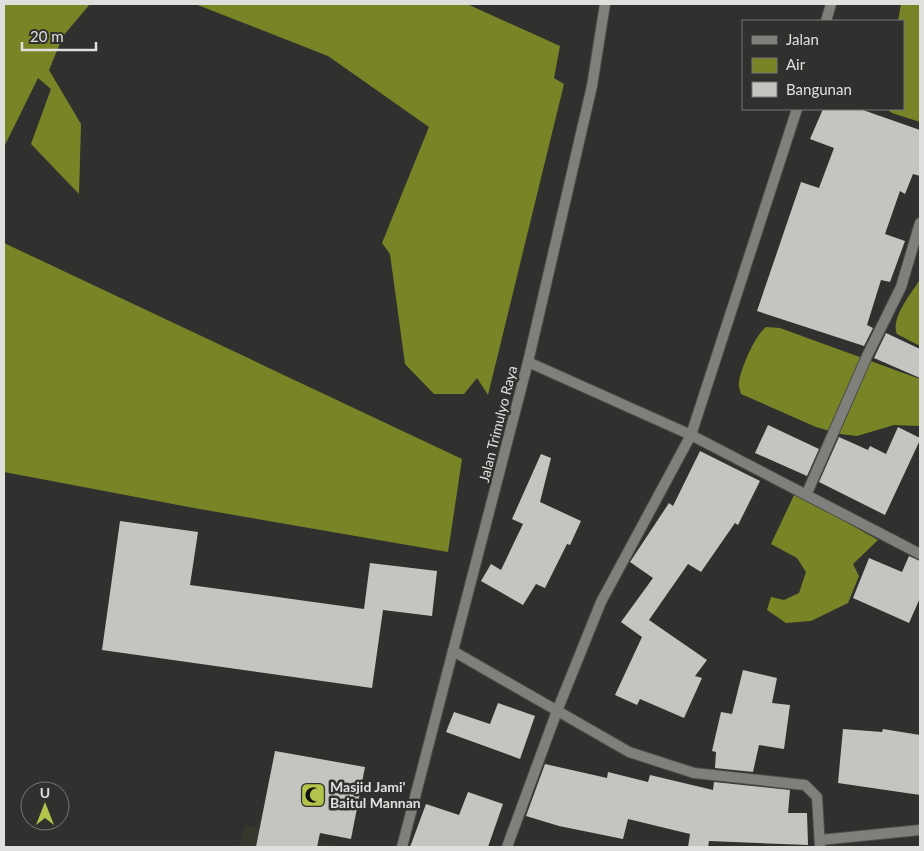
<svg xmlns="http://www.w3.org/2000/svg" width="924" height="851" viewBox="0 0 924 851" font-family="Lato,sans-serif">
<rect width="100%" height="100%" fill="#30312e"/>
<path fill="#36382e" d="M245,825L338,847H239Z"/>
<g fill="#798426">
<path d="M4,4H90L63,36L49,70L81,124L79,194L31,144L51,89L38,78L4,147Z"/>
<path d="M195,4H467L560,46L554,78L564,84L488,395L477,378L464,394H434L405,364L390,254L382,243L429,127L328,56Z"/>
<path d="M901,4H920V122L892,113L887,109H903V21H898Z"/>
<path d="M4,243L462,459L448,552L194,508L4,472Z"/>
<path d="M920,279V346L897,334C890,318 912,293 920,279Z"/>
<path d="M766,327L780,328L920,379V426L894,425L857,436L840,434L816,427L741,394C740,390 738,386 739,382C741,368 755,335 766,327Z"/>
<path d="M795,493L878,540L853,564L859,576L848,603L811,621L786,623L767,610L771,597L784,600L799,593L806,572L797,558L771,544Z"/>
</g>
<g fill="#c4c5c1">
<path d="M823,109H860L920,130V176L913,174L905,194L900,191L885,234L905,241L890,282L881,280L867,325L873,328L864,346L757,311L801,182L819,188L834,148L810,139Z"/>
<path d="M886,333L920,349V378L874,358Z"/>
<path d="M768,425L819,449L807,476L755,453Z"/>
<path d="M898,427L920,438V440L885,515L819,482L839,437L868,450L870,446L886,454Z"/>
<path d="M700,451L760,481L738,525L735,523L701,572L688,564L649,620L707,660L695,676L702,678L684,718L640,699L637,705L615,695L642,637L621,622L653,578L630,562L669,503L673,506Z"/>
<path d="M541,454L551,458L540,502L581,521L570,545L567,544L545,588L536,584L523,605L481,581L491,564L501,570L523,524L512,519Z"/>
<path d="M120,521L198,532L190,585L364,609L370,563L437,571L432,616L383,610L372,688L102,650Z"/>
<path d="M909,556L920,561V598L909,623L853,598L869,558L902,572Z"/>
<path d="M743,670L777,678L772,703L790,705L784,749L759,745L753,772L715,768L716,752L712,751L721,712L732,714Z"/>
<path d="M498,703L535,716L520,759L446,732L454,712L490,724Z"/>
<path d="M843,729L882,732L883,729L920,735V795L838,783Z"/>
<path d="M275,751L365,767L351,839L320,833L317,847H256Z"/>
<path d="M545,764L607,778L608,772L648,782L650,775L713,790L714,782L790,790L788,813H807L808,845L709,841L708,847H688L690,834L628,819L623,839L559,826L526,816Z"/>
<path d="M468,792L503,804L488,847H410L426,804L459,815Z"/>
</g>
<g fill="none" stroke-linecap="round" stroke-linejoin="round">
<defs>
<g id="minor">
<path d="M826,21L831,4"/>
<path d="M528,362L691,435L920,554"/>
<path d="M807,493L867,356L901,287L920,223"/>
<path d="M453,651L629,752L694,773L805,785L817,797L820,847"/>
<path d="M820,840L920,830"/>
<path d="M402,847L528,362L592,86L605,4"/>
<path d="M507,847L557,711L601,602L691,435L797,109"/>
</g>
</defs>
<use href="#minor" stroke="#4c4d4a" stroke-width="12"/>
<use href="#minor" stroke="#7f7f7c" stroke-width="10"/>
</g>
<defs>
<symbol id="mosque-square" viewBox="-11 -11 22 22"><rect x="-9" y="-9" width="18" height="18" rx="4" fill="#b3c24b" stroke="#30312e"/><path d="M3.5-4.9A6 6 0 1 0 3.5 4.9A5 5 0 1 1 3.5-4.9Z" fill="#111"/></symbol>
</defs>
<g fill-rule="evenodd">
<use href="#mosque-square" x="299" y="781" width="28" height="28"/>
</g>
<g text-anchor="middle" stroke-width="5" stroke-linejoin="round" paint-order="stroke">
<g font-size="14" fill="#dfe0de" stroke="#30312e">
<text transform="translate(498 424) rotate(-76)" y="5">Jalan Trimulyo Raya</text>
</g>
<g font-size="14" font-weight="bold" fill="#dfe0de" stroke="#30312e" text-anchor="start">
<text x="330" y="792">Masjid Jami'<tspan x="330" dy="16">Baitul Mannan</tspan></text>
</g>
</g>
<rect width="924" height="851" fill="none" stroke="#dfe0de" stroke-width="10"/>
<rect x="742" y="20" width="162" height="90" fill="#30312e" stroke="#767774"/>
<rect x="752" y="36" width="25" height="8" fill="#7f7f7c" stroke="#767774"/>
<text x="786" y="45" font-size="15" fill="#dfe0de">Jalan</text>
<rect x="752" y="58" width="25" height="15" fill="#798426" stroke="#767774"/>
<text x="786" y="70" font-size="15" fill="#dfe0de">Air</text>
<rect x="752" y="82" width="25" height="15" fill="#c4c5c1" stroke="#767774"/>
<text x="786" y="95" font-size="15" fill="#dfe0de">Bangunan</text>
<g transform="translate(45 806)"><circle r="24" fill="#30312e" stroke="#767774"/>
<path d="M0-4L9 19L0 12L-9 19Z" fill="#b3c24b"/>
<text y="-8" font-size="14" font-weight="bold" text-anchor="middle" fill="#dfe0de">U</text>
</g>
<path d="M22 42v8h74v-8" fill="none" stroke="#dfe0de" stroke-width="2.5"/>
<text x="30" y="42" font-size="15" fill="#dfe0de" stroke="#30312e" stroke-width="4" paint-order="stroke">20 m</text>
</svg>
